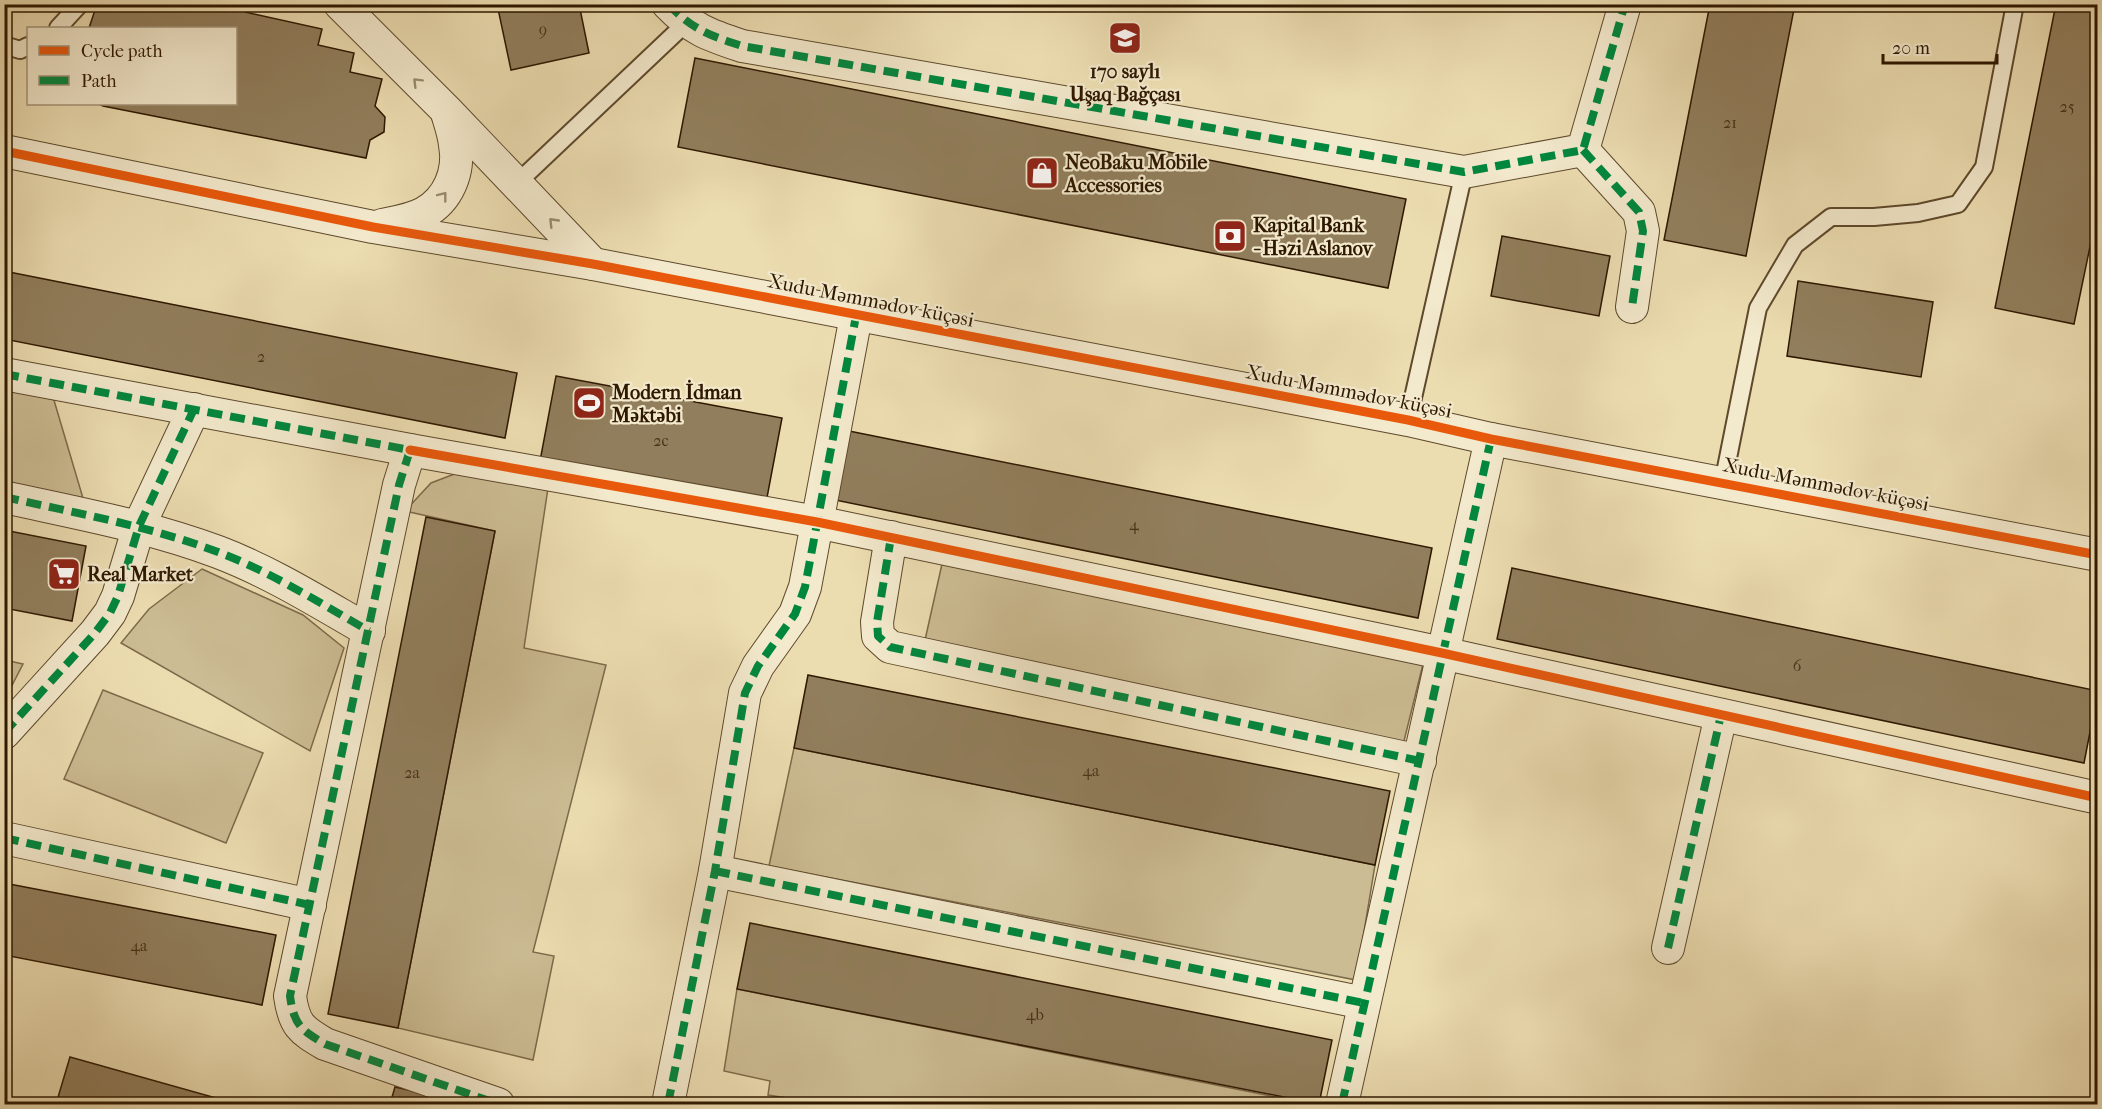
<svg xmlns="http://www.w3.org/2000/svg" width="2102" height="1109" viewBox="0 0 2102 1109" font-family="'IM FELL French Canon',serif">
<rect width="100%" height="100%" fill="#ecddb1"/>
<filter id="stains"><feTurbulence type="fractalNoise" baseFrequency=".00333" numOctaves="4"/><feColorMatrix values="0 0 0 0 .2 0 0 0 0 .09 0 0 0 0 .02 0 0 0 .5 -.17"/></filter>
<radialGradient id="worn" r=".72"><stop offset=".6" stop-color="#630" stop-opacity="0"/><stop offset="1" stop-color="#630" stop-opacity=".3"/></radialGradient>
<g fill="#ccbc93" stroke="#7d6a4a" stroke-width="1.5">
<path d="M4,388L53,397L85,505L5,488Z"/>
<path d="M457,473L548,488L524,648L606,665L533,952L554,956L533,1060L398,1028L495,531L405,511L431,483Z"/>
<path d="M944,555L1425,656L1401,753L923,649Z"/>
<path d="M202,569L303,615L344,648L310,751L121,643L149,609Z"/>
<path d="M5,660L23,664L5,699L4,660Z"/>
<path d="M103,690L263,753L226,843L64,779Z"/>
<path d="M794,748L1375,865L1356,980L769,866Z"/>
<path d="M737,989L1286,1099V1104H825L768,1095L770,1081L724,1071Z"/>
</g>
<g fill="#917e5c" stroke="#2e1800" stroke-width="1.5">
<path d="M102,4H247L245,12L322,29L318,45L354,53L350,72L382,79L375,106L385,117L384,132L370,140L366,158L103,106L99,104H236V28H89L95,10Z"/>
<path d="M497,4H579L589,53L511,70Z"/>
<path d="M1710,4H1795L1746,256L1664,240Z"/>
<path d="M2056,4H2098V208L2074,324L1995,308Z"/>
<path d="M695,58L1406,199L1388,288L678,147Z"/>
<path d="M1502,236L1610,256L1599,316L1491,296Z"/>
<path d="M4,271L517,373L505,438L4,339Z"/>
<path d="M1798,281L1933,302L1921,377L1787,356Z"/>
<path d="M556,376L782,418L766,503L540,461Z"/>
<path d="M849,431L1432,548L1418,618L835,500Z"/>
<path d="M426,517L495,531L398,1028L328,1014Z"/>
<path d="M4,530L86,546L72,621L4,608Z"/>
<path d="M1512,568L2098,691L2084,763L1497,639Z"/>
<path d="M808,675L1390,791L1375,865L794,748Z"/>
<path d="M4,883L276,935L262,1005L4,955Z"/>
<path d="M750,923L1332,1040L1319,1104L737,989Z"/>
<path d="M70,1057L216,1098L214,1104H56Z"/>
<path d="M395,1087L471,1104H390Z"/>
</g>
<g fill="none" stroke-linecap="round" stroke-linejoin="round">
<defs>
<g id="service">
<path d="M58,28L80,4"/>
<path d="M4,45L20,50L28,46"/>
<path d="M516,184L686,23"/>
<path d="M1408,420L1464,172"/>
<path d="M1723,483L1758,308L1795,245L1831,217H1874L1918,213L1958,204L1984,167L2015,4"/>
</g>
<g id="minor">
<path d="M340,4L447,111L593,264"/>
<path d="M668,4C693,30 709,35 742,46L1464,172L1583,150L1625,4"/>
<path d="M1583,150L1639,212L1643,231L1632,307"/>
<path d="M4,151L373,227L593,264L1408,420L1491,439L2098,555"/>
<path d="M382,225C396,222 411,220 424,213C448,200 460,172 455,145C454,134 450,123 447,113"/>
<path d="M4,374L410,450L399,485L290,996C294,1025 301,1030 325,1044L498,1104"/>
<path d="M410,450L817,522L1442,653L2098,798"/>
<path d="M4,497C76,513 149,526 218,552C271,572 320,603 369,631"/>
<path d="M891,537L877,622L878,636L890,647L1420,761"/>
<path d="M4,733L95,633L110,613L118,596L139,526L194,409"/>
<path d="M4,838L310,905"/>
<path d="M715,871L1364,1003"/>
<path d="M1668,948L1721,715"/>
<path d="M668,1104L715,871L745,693L758,666L795,614L805,587L856,316"/>
<path d="M1342,1104L1491,439"/>
</g>
</defs>
<use href="#service" stroke="#5e492c" stroke-width="20"/>
<use href="#minor" stroke="#5e492c" stroke-width="34"/>
<use href="#service" stroke="#f3e9cc" stroke-width="16"/>
<use href="#minor" stroke="#f3e9cc" stroke-width="32"/>
<g stroke="#00873e" stroke-width="8" stroke-dasharray="15 8" stroke-linecap="butt">
<path d="M668,4C693,30 709,35 742,46L1464,172L1583,150L1625,4"/>
<path d="M1583,150L1639,212L1643,231L1632,307"/>
<path d="M4,374L410,450L399,485L290,996C294,1025 301,1030 325,1044L498,1104"/>
<path d="M4,497C76,513 149,526 218,552C271,572 320,603 369,631"/>
<path d="M891,537L877,622L878,636L890,647L1420,761"/>
<path d="M4,733L95,633L110,613L118,596L139,526L194,409"/>
<path d="M4,838L310,905"/>
<path d="M715,871L1364,1003"/>
<path d="M1668,948L1721,715"/>
<path d="M668,1104L715,871L745,693L758,666L795,614L805,587L856,316"/>
<path d="M1342,1104L1491,439"/>
</g>
<defs>
<g id="cycleway">
<path d="M4,151L373,227L593,264L1408,420L1491,439L2098,555"/>
<path d="M410,450L817,522L1442,653L2098,798"/>
</g>
</defs>
<use href="#cycleway" stroke="#f3e9cc" stroke-width="13"/>
<use href="#cycleway" stroke="#e8590c" stroke-width="9"/>
</g>
<defs><path id="oneway-chevron" d="M-2-3.5L2.5 0L-2 3.5" fill="none" stroke-width="1.6" stroke-linecap="round" stroke-linejoin="round" transform="scale(1.5)"/></defs>
<g stroke="#9a8b70">
<use href="#oneway-chevron" transform="translate(417 82) rotate(-135)"/>
<use href="#oneway-chevron" transform="translate(443 196) rotate(-52)"/>
<use href="#oneway-chevron" transform="translate(553 222) rotate(-134)"/>
</g>
<defs>
<symbol id="school-square" viewBox="-11 -11 22 22"><rect x="-9" y="-9" width="18" height="18" rx="4" fill="#8f2418" stroke="#f3e9cc"/><path d="M0-5L7-2L0 1L-7-2ZM-4 1L0 2.5L4 1V4Q0 6-4 4Z" fill="#fff"/></symbol>
<symbol id="shop-square" viewBox="-11 -11 22 22"><rect x="-9" y="-9" width="18" height="18" rx="4" fill="#8f2418" stroke="#f3e9cc"/><path d="M-5-2.5h2.3a2.7 3.5 0 0 1 5.4 0H5L5.5 6h-11ZM-1.5-2.5h3a1.5 2.3 0 0 0-3 0Z" fill="#fff"/></symbol>
<symbol id="bank-square" viewBox="-11 -11 22 22"><rect x="-9" y="-9" width="18" height="18" rx="4" fill="#8f2418" stroke="#f3e9cc"/><path d="M-6-4H6V4H-6ZM0-2.3a2.3 2.3 0 1 0 0 4.6a2.3 2.3 0 1 0 0-4.6Z" fill="#fff"/></symbol>
<symbol id="stadium-square" viewBox="-11 -11 22 22"><rect x="-9" y="-9" width="18" height="18" rx="4" fill="#8f2418" stroke="#f3e9cc"/><path d="M0-5a6.5 5 0 1 0 0 10a6.5 5 0 1 0 0-10ZM-3.5-1.8h7v3.6h-7Z" fill="#fff"/></symbol>
<symbol id="supermarket-square" viewBox="-11 -11 22 22"><rect x="-9" y="-9" width="18" height="18" rx="4" fill="#8f2418" stroke="#f3e9cc"/><path d="M-6-5.5h2.5l.6 2H6L4.5 2H-2.5L-4.4-4H-6ZM-1.5 3.2a1.3 1.3 0 1 0 .1 0ZM3 3.2a1.3 1.3 0 1 0 .1 0Z" fill="#fff"/></symbol>
</defs>
<g fill-rule="evenodd">
<use href="#school-square" x="1106" y="19" width="38" height="38"/>
<use href="#shop-square" x="1023" y="154" width="38" height="38"/>
<use href="#bank-square" x="1211" y="217" width="38" height="38"/>
<use href="#stadium-square" x="570" y="384" width="38" height="38"/>
<use href="#supermarket-square" x="45" y="555" width="38" height="38"/>
</g>
<g text-anchor="middle" stroke-width="4.5" stroke-linejoin="round" paint-order="stroke">
<g font-size="16" fill="#473217">
<text x="543" y="35">9</text>
<text x="2067" y="112">25</text>
<text x="1730" y="128">21</text>
<text x="261" y="362">2</text>
<text x="661" y="446">2c</text>
<text x="1134" y="530">4</text>
<text x="1797" y="671">6</text>
<text x="1091" y="776">4a</text>
<text x="412" y="778">2a</text>
<text x="139" y="951">4a</text>
<text x="1035" y="1020">4b</text>
</g>
<g font-size="20" font-weight="bold" fill="#2e1800" stroke="#f3e9cc" text-anchor="start">
<text x="1125" y="78" text-anchor="middle">170 saylı<tspan x="1125" dy="23">Uşaq Bağçası</tspan></text>
<text x="1065" y="169">NeoBaku Mobile<tspan x="1065" dy="23">Accessories</tspan></text>
<text x="1253" y="232">Kapital Bank<tspan x="1253" dy="23">- Həzi Aslanov</tspan></text>
<text x="612" y="399">Modern İdman<tspan x="612" dy="23">Məktəbi</tspan></text>
<text x="87" y="581">Real Market</text>
</g>
<g font-size="20" fill="#2e1800" stroke="#f3e9cc">
<text transform="translate(871 300) rotate(11)" y="7">Xudu Məmmədov küçəsi</text>
<text transform="translate(1349 391) rotate(11)" y="7">Xudu Məmmədov küçəsi</text>
<text transform="translate(1826 484) rotate(11)" y="7">Xudu Məmmədov küçəsi</text>
</g>
</g>
<rect width="2102" height="1109" fill="none" stroke="#ecddb1" stroke-width="24"/>
<rect x="6" y="6" width="2090" height="1097" fill="none" stroke="#2e1800" stroke-width="3"/>
<rect x="12" y="12" width="2078" height="1085" fill="none" stroke="#2e1800" stroke-width="1.5"/>
<rect x="27" y="27" width="210" height="78" fill="#f3e9cc" stroke="#a4957a" stroke-width="1.5"/>
<rect x="39" y="46" width="30" height="9" fill="#e8590c" stroke="#a4957a" stroke-width="1.5"/>
<text x="81" y="57" font-size="18" fill="#2e1800">Cycle path</text>
<rect x="39" y="76" width="30" height="9" fill="#00873e" stroke="#a4957a" stroke-width="1.5"/>
<text x="81" y="87" font-size="18" fill="#2e1800">Path</text>
<path d="M1883 54v9h114v-9" fill="none" stroke="#2e1800" stroke-width="3"/>
<text x="1892" y="54" font-size="18" fill="#2e1800" stroke="#f3e9cc" stroke-width="4.5" paint-order="stroke">20 m</text>
<rect width="100%" height="100%" filter="url(#stains)"/>
<rect width="100%" height="100%" fill="url(#worn)"/>
</svg>
